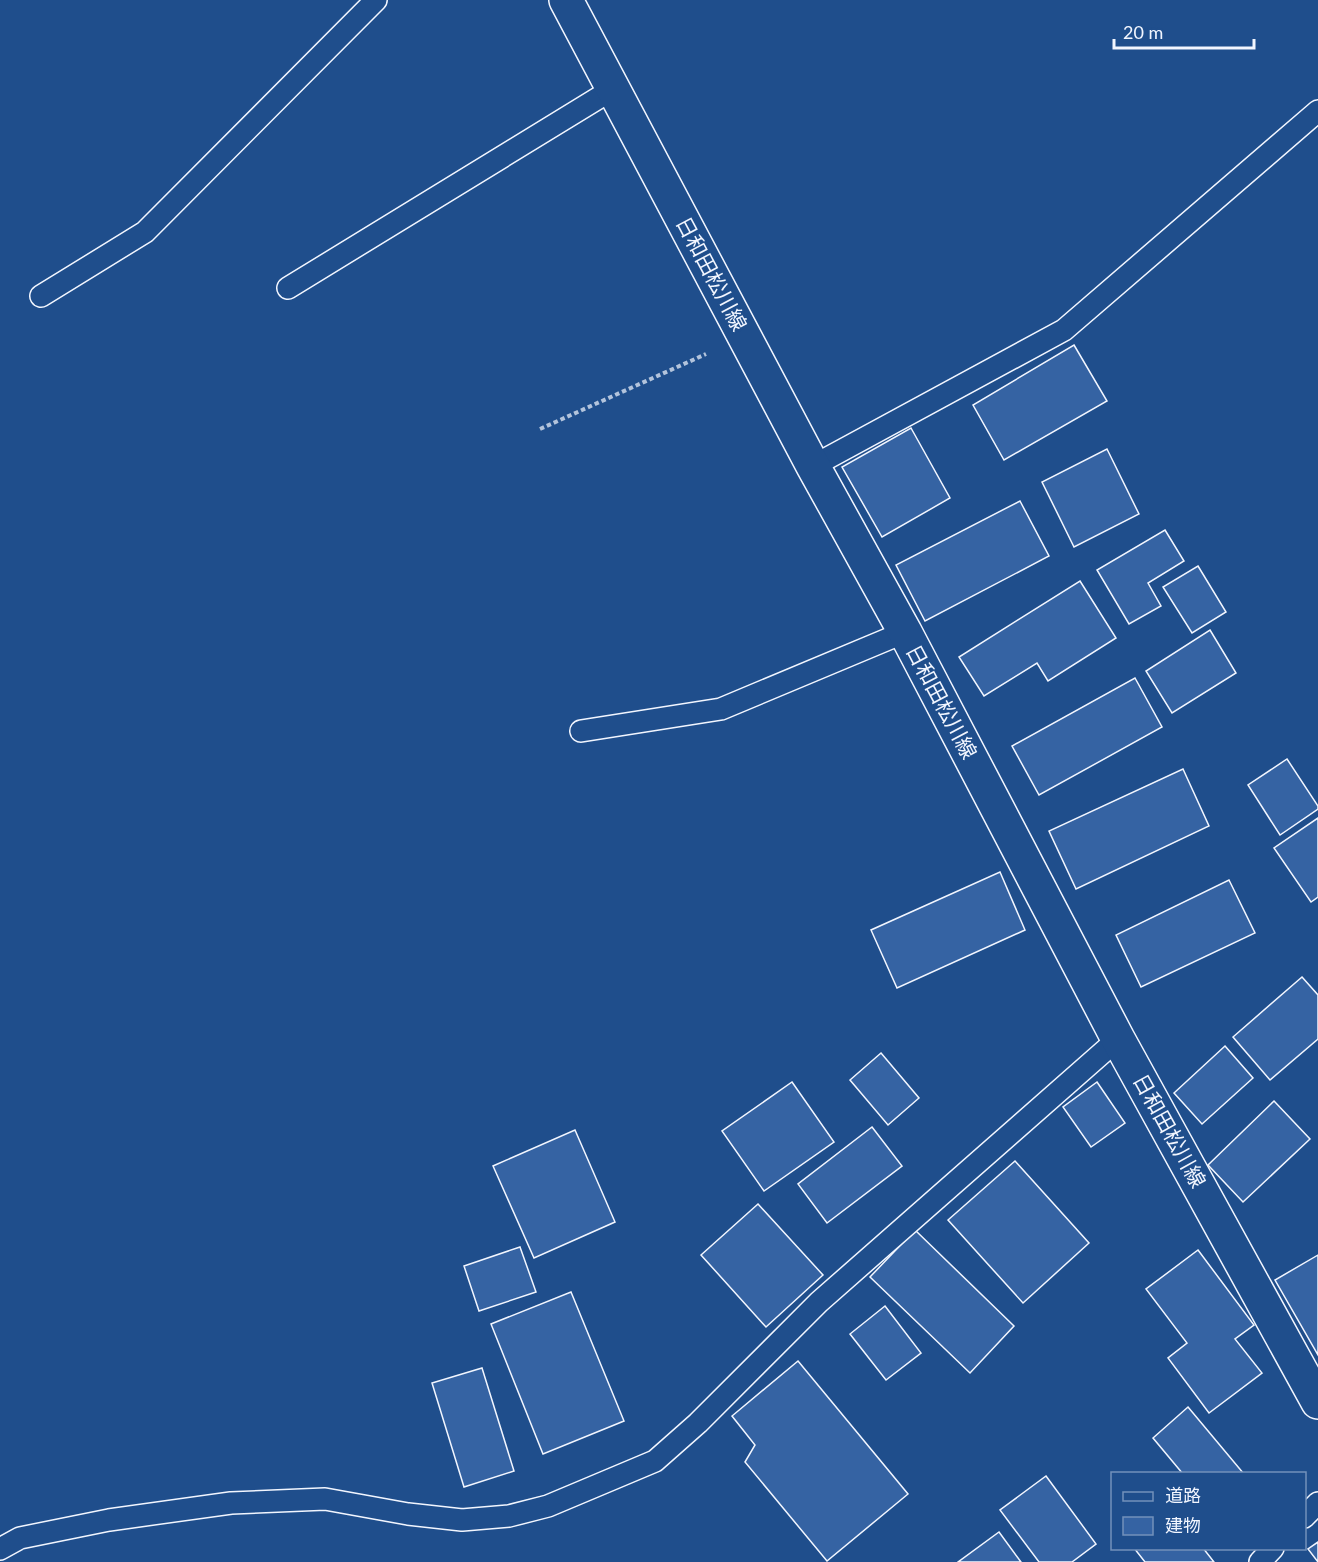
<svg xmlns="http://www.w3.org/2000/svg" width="1318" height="1562" viewBox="0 0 1318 1562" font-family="Lato,'Noto Sans JP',sans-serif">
<rect width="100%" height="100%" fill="#1f4e8c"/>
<g fill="#3563a3" stroke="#f2f6ff" stroke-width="1.5">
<path d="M1074,345L1107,401L1004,460L973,405Z"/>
<path d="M911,428L950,498L882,537L842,467Z"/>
<path d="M1107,449L1139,514L1074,547L1042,482Z"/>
<path d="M1020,501L1049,556L925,621L896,565Z"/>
<path d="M1165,530L1184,561L1148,583L1161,606L1129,624L1097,570Z"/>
<path d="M1198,566L1226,612L1192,633L1163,587Z"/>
<path d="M1080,581L1116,638L1048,681L1037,663L984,696L959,657Z"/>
<path d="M1210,630L1236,673L1172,713L1146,671Z"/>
<path d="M1135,678L1162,727L1039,795L1012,746Z"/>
<path d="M1287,759L1318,806V809L1280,835L1248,785Z"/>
<path d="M1183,769L1209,826L1076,889L1049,831Z"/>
<path d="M1318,818V897L1311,902L1274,848Z"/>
<path d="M1000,872L1025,930L897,988L871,930Z"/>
<path d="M1229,880L1255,933L1141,987L1116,935Z"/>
<path d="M1302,977L1318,995V1039L1270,1080L1233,1037Z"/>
<path d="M1225,1046L1253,1078L1202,1124L1174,1093Z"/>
<path d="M881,1053L919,1098L888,1125L850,1080Z"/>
<path d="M792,1082L834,1142L764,1191L722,1131Z"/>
<path d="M1097,1082L1125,1123L1091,1147L1063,1107Z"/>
<path d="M1274,1101L1310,1139L1243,1202L1208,1165Z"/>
<path d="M872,1127L902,1166L827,1223L798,1184Z"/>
<path d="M575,1130L615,1222L534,1258L493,1166Z"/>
<path d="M1015,1161L1089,1243L1023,1303L948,1220Z"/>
<path d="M758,1204L823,1275L766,1327L701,1255Z"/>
<path d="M915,1230L1014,1326L970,1373L870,1277Z"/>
<path d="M520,1247L536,1292L479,1311L464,1266Z"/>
<path d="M1198,1250L1254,1325L1235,1339L1262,1373L1209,1413L1168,1358L1187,1343L1146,1289Z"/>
<path d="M1318,1255V1355L1275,1280Z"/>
<path d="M571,1292L624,1421L543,1454L491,1324Z"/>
<path d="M885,1306L921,1353L886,1380L850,1334Z"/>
<path d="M798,1361L908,1494L827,1561L745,1462L755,1445L732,1416Z"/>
<path d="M482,1368L514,1471L464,1487L432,1383Z"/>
<path d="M1188,1407L1244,1474H1183L1153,1438Z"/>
<path d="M1046,1476L1096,1544L1072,1562H1039L1000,1510Z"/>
<path d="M999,1532L1021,1562H958Z"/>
<path d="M1318,1542V1562L1308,1549Z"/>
<path d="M1134,1548H1203L1214,1562H1145Z"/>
</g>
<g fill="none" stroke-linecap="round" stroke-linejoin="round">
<defs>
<g id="lane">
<path d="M288,288L613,89"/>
<path d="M41,296L145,232L376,0"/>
<path d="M813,466L1064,330L1318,111"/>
<path d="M581,731L721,709L905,632"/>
<path d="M1304,1517L1318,1503"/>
<path d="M0,1549L20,1538L109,1520L231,1503L325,1499L408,1514L462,1520L509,1516L548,1506L655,1461L698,1423L819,1302L1118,1039"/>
<path d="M1260,1562L1273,1548"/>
</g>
<path id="secondary" d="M566,0L813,466L905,632L1118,1039L1318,1402"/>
</defs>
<use href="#lane" stroke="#f2f6ff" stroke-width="24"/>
<use href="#secondary" stroke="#f2f6ff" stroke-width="36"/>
<path stroke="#b3c4dc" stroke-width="4" stroke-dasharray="4.5 3" stroke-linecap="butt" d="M540,429L706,354"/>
<use href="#lane" stroke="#1f4e8c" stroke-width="21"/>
<use href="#secondary" stroke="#1f4e8c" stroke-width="33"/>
</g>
<g text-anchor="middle" stroke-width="4.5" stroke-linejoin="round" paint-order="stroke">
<g font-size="21" fill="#f2f6ff" stroke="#1f4e8c">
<text transform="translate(711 274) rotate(62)" y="7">日和田松川線</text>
<text transform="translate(941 702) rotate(62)" y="7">日和田松川線</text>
<text transform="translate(1169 1131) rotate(61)" y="7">日和田松川線</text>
</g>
</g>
<rect x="1111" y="1472" width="195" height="78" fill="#1f4e8c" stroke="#7391ba" stroke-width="1.5"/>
<rect x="1123" y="1492" width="30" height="9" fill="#1f4e8c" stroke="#7391ba" stroke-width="1.5"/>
<text x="1165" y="1502" font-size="18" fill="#f2f6ff">道路</text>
<rect x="1123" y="1517" width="30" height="18" fill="#3563a3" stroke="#7391ba" stroke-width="1.5"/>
<text x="1165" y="1532" font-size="18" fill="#f2f6ff">建物</text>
<path d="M1114 39v9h140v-9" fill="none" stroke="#f2f6ff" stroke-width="3"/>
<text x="1123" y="39" font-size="18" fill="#f2f6ff" stroke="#1f4e8c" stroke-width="4.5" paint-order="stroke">20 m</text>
</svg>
